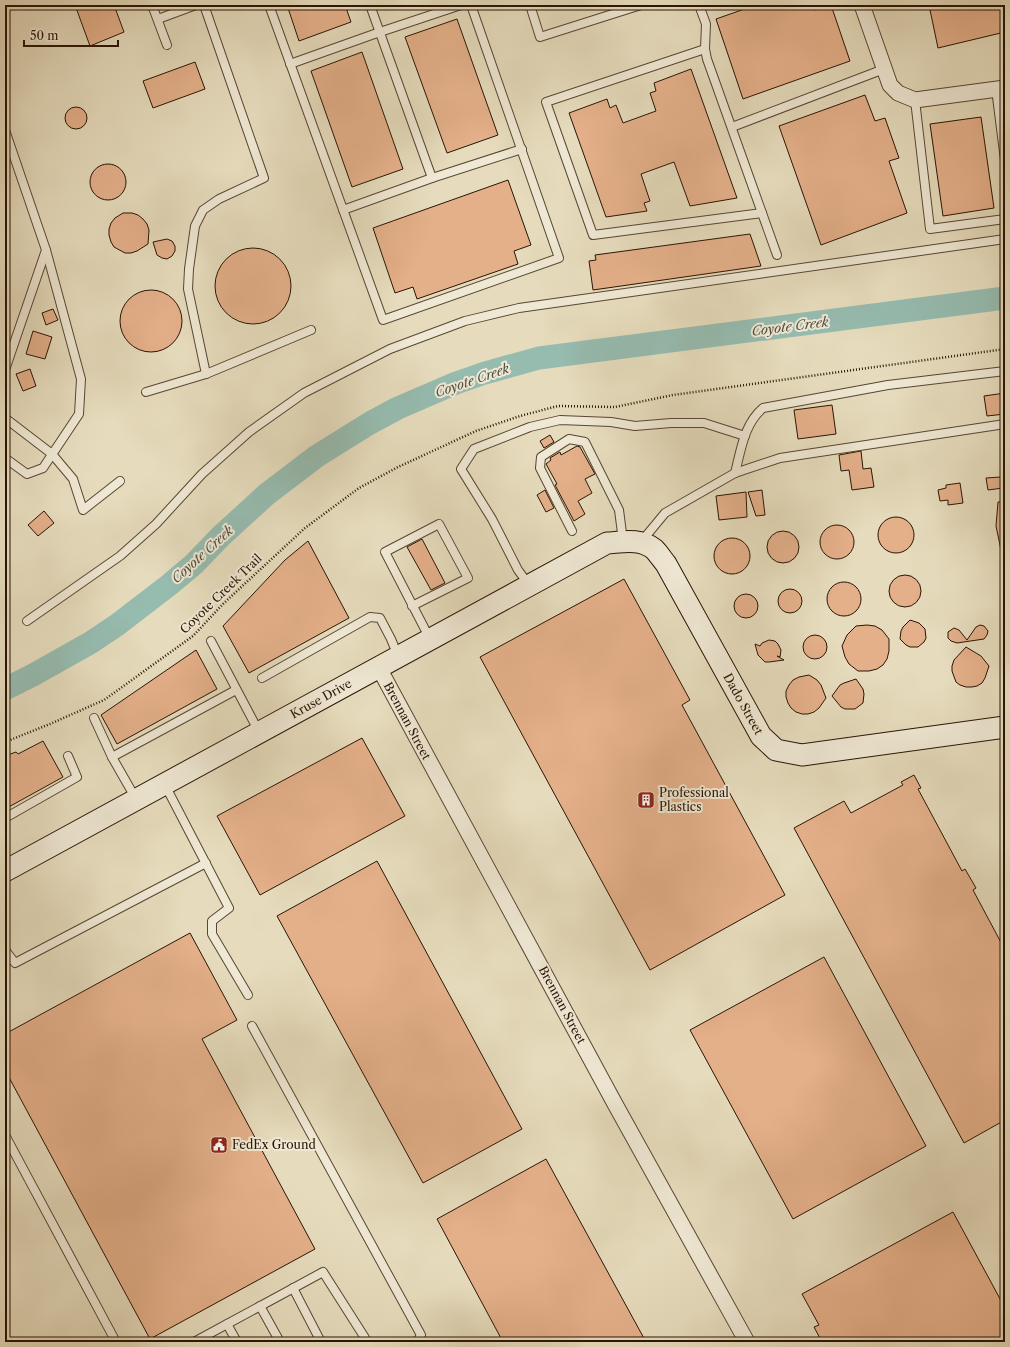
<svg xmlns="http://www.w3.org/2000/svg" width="1010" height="1347" viewBox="0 0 1010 1347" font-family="'Libre Caslon Text',serif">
<rect width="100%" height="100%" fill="#e6dcbd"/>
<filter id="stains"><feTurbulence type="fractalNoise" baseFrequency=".005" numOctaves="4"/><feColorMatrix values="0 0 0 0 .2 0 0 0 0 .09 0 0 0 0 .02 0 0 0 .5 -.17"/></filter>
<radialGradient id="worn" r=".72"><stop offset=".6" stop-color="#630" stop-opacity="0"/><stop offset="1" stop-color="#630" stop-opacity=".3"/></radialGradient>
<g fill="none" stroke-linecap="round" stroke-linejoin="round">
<path stroke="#96bcb0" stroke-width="23" d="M5,689L33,675L90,643L117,625L169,585L194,564L221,536L267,494L317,456L370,423L398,408L456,383L485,373L539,358L1005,298"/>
</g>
<g fill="#e4b08a" stroke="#291404">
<path d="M75,5H114L124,32L90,46Z"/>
<path d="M287,5H345L351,22L299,41Z"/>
<path d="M756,5H812L814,10L831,5L850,61L743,99L716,19Z"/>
<path d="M929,5H1005V32L938,48Z"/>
<path d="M457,19L498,135L447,153L405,37Z"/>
<path d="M362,52L403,169L352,187L311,71Z"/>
<path d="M195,62L205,89L153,108L143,81Z"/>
<path d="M691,69L737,198L690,206L674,162L641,174L650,201L644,203L647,211L606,217L569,113L607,99L610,108L616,105L623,123L656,111L650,93L656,91L654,83Z"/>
<path d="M865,95L875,121L885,118L899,158L889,161L907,213L821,245L779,126Z"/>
<circle cx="76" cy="118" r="11"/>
<path d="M981,117L994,208L943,216L930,124Z"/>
<circle cx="108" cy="182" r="18"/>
<path d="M508,180L531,245L514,251L518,264L417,299L413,287L395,293L373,228Z"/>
<path d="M123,213H132L138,215L143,219L147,224L149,230L148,244L137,251L131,253H125L114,247L111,242L109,235V229L111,223L115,218Z"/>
<path d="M750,234L761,266L593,290L589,261L596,260L595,255Z"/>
<path d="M167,239L172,241L175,246V251L172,256L167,259L162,258L157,255L153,242Z"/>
<circle cx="253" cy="286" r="38"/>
<circle cx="151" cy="321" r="31"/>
<path d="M53,309L58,320L46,325L42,313Z"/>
<path d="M33,331L52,337L45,359L26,354Z"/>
<path d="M30,369L36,386L23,391L16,374Z"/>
<path d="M1005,393V414L987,416L984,396Z"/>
<path d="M832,405L836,434L798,439L794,410Z"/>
<path d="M550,435L554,442L544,448L540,441Z"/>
<path d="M577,446L580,447L595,474L585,479L592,493L578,501L585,514L574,521L555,485L557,484L546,464L551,460L550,458L560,452L561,455Z"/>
<path d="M861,451L863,469L871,468L874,487L852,490L849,470L841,471L839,455Z"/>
<path d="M1001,477L1003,488L988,490L986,478Z"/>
<path d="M960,483L963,503L948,505V500L940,501L938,490L946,488V485Z"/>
<path d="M545,490L554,508L546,512L537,495Z"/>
<path d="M762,490L765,515L756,516L748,492Z"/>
<path d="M746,492L747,517L719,520L716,496Z"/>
<path d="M998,502H1005V549L1001,550L996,526Z"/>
<path d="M44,511L54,523L38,536L28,525Z"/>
<circle cx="896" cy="535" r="18"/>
<circle cx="837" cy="542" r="17"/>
<circle cx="783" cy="547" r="16"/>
<circle cx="732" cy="556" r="18"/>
<path d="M422,539L445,583L431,590L407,547Z"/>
<path d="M308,541L349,618L249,673L223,626L285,560Z"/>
<circle cx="905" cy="591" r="16"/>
<path d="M624,579L690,700L682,705L785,895L650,970L480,657Z"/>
<circle cx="844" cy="599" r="17"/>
<circle cx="790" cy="601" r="12"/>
<circle cx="746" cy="606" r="12"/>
<path d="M910,620L919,623L925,629L926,638L924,642L918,647H910L906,645L900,639L901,631L903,627Z"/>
<path d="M867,625L875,626L882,630L889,639V651L887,659L883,665L877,669L869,671H858L849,664L845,657L842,646L847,635L856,626Z"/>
<path d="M980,625L984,626L988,631L987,635L984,639L957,643L951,641L948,638V632L954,628L959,630L967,640L976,627Z"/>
<circle cx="815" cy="647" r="12"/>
<path d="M769,640L775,641L778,644L781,650L780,657L777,656L784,660L769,662H765L758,655L755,644L760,646L762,643Z"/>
<path d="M966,647L981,656L989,666L985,678L982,683L977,686L972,687H966L960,685L956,682L952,671V666L954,660Z"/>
<path d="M196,650L217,689L117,744L101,715Z"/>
<path d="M809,675L817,680L821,685L826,698L819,708L814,712L808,714H802L796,712L791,708L788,703L786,697V691L789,685L793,680L799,677Z"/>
<path d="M856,679L863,689L864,694L863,703L855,709H845L841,707L832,696L840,685L844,683Z"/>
<path d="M362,738L405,816L260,895L217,816Z"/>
<path d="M43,741L63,777L5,809V756L16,752L18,754Z"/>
<path d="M914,775L921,788L918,789L962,871L965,869L976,888L973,890L1005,950V1120L964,1143L794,828L844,801L851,813L903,785L901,782Z"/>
<path d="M377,861L522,1129L423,1183L277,916Z"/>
<path d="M190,933L237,1020L202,1039L315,1249L150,1339L5,1070V1034Z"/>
<path d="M824,957L926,1146L793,1219L690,1030Z"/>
<path d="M546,1159L646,1342H503L437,1219Z"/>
<path d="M953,1212L1005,1308V1342H822L814,1327L819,1325L802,1294Z"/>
</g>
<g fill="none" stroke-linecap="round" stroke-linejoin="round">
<defs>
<g id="lane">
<path d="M152,5L167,45"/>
<path d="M204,5L264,178L219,199L203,210L195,226L189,269L188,289L206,374"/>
<path d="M269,5L383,320L559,258L471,5"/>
<path d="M370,5L432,178"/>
<path d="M530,5L540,37L641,5"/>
<path d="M699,5L706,24L705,49L707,59L777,255"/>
<path d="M158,19L196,5"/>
<path d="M705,49L546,102L593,235L762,213"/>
<path d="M290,64L380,32L461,5"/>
<path d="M996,89L1005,160"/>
<path d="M915,100L930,229L1005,219"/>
<path d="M732,127L884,69"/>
<path d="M5,130L46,250L5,370"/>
<path d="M343,210L432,178L522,149"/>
<path d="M146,392L206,374L311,330"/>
<path d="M5,418L52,454L73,479L83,510L120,481"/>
<path d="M5,458L27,474L43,468L79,414L81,379L46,250"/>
<path d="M735,473C741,450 744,424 763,408L888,385L1005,371"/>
<path d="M572,531L540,468L541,457L569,439L585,442L619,510L623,541"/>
<path d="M641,542L665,513L735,473L780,458L1005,424"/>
<path d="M529,585L518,570L492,519L461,469L474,449L530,427L560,420L611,422L635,426L671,423H704L745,436"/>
<path d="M412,606L468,578L439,524L385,552L430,639"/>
<path d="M27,621L120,556L156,524L202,474L249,432L304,393L390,349L465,321L519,308L1005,239"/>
<path d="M211,641L259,732"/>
<path d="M262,678L370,617L380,618L391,639L398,656"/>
<path d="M94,718L112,757L136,799"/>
<path d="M112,757L236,690"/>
<path d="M165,785L229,908L212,921V934L248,995"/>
<path d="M5,818L77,777L68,756"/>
<path d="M5,950L15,963L206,863"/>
<path d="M252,1026L421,1335L417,1342"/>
<path d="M5,1135L116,1342"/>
<path d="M293,1288L321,1342"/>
<path d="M260,1306L280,1342"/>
<path d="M227,1324L237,1342"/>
<path d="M194,1342L323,1272L365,1338L364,1342"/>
</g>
<g id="street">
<path d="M862,5L890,85L898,93L915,100L1005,88"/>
<path d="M379,668L615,1104L747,1342"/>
</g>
<path id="secondary" d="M5,871L607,543C623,542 640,538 654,549C658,553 662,559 666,564L761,736L776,750L802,755L1005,727"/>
</defs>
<use href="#lane" stroke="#584632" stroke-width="10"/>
<use href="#street" stroke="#584632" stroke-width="17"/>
<use href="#secondary" stroke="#291404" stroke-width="23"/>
<path stroke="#291404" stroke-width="2.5" stroke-dasharray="1 2" stroke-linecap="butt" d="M5,742L50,724L104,700L193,636L223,604L305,528L359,488L398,467L476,431L520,416L558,406L615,407L673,395L1005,349"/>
<use href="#lane" stroke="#efe8d4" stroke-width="8"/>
<use href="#street" stroke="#efe8d4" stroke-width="15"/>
<use href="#secondary" stroke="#efe8d4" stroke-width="21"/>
</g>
<defs>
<symbol id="building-square" viewBox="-11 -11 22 22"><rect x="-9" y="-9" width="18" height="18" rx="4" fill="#8f2418" stroke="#efe8d4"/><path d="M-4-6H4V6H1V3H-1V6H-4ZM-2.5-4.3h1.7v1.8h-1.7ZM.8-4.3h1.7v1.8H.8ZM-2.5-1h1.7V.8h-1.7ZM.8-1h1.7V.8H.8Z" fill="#fff"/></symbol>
<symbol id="civic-square" viewBox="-11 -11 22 22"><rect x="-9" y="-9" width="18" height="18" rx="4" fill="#8f2418" stroke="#efe8d4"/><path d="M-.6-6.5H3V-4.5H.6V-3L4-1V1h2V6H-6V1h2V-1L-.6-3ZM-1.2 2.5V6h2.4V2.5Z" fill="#fff"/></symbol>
</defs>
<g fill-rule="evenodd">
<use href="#building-square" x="636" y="790" width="20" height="20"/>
<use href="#civic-square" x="209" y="1135" width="20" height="20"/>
</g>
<g text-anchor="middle" stroke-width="4" stroke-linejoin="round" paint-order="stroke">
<g font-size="12" fill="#291404" stroke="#efe8d4">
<text transform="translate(221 594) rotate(-44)" y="4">Coyote Creek Trail</text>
<text transform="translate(321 699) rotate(-29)" y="4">Kruse Drive</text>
<text transform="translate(743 704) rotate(61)" y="4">Dado Street</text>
<text transform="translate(407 721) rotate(62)" y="4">Brennan Street</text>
<text transform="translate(562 1005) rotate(62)" y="4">Brennan Street</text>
</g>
<g font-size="12" fill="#291404" stroke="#efe8d4" text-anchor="start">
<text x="659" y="797">Professional<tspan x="659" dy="14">Plastics</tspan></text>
<text x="232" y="1149">FedEx Ground</text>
</g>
<g font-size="13" font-style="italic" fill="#4f4f40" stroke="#efe8d4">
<text transform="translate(790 326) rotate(-7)" y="5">Coyote Creek</text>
<text transform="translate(472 380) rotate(-19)" y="5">Coyote Creek</text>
<text transform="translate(202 554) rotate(-42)" y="5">Coyote Creek</text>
</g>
</g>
<rect width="1010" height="1347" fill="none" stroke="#e6dcbd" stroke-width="20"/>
<rect x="6" y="6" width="998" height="1335" fill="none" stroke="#291404" stroke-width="2"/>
<rect x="10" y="10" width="990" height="1327" fill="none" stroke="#291404"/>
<path d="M24 40v6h94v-6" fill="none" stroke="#291404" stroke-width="2"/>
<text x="30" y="40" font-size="12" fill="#291404" stroke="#efe8d4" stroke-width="3" paint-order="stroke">50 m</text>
<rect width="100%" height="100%" filter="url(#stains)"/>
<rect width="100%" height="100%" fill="url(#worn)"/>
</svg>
